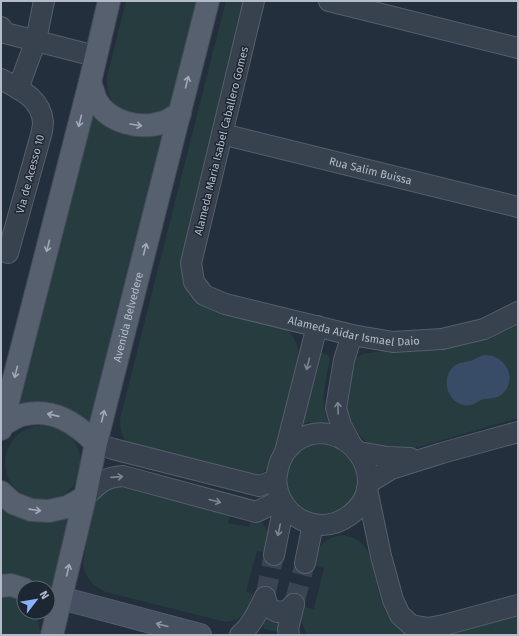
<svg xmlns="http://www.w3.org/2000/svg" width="519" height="636" viewBox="0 0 519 636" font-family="'Fira Sans',sans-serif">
<rect width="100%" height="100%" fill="#242f3e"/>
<g fill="#263c3f">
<path d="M126,1H195L194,22L172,102L166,110L138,119C117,106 107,105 107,77Z"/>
<path d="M226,1H247L184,276L286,329C296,338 299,347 298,359L272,462L267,469L254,478L131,447C122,438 120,432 120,419Z"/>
<path d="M93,108C119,132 131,143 167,131L92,431L17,411Z"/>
<path d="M518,320V418L408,450L369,444L361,437L354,426L348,414L346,400L353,363L357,357L363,354L383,351L400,352L418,351L444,347Z"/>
<path d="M319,353H323L329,356L330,359C326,380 318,404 330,424L309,422L295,427Z"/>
<circle cx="43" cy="463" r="38"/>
<circle cx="322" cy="480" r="36"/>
<path d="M114,484L231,510L228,523L249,527L252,517C271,527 269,534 268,553L257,551L246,592L253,594C248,611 245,619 226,622L106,592C94,587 85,578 83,564L92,505L94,499Z"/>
<path d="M1,503L70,515L53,587L11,577H1Z"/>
<path d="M344,535C350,537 356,538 361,543C367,548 370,557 372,564C380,591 380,626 413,635H307L302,623L303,607L314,609L324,568L313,565C318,546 323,537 344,535Z"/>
<path d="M1,596L13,597L24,602V612H34C38,619 40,627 40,635H1Z"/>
<path d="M518,616V635H446H447Z"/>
<path d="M269,617L279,620L280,632L264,629L263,627L264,622Z"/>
</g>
<path fill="#394c67" d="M484,355C505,354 519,379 502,394C497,399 491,398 485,399C480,399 476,404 471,405C450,409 439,381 453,367C458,362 467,362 473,360C477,358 480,356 484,355Z"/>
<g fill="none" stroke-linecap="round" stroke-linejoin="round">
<g stroke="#3a4453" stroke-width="20" stroke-dasharray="20 10" stroke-linecap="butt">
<path d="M265,597L274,555"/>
<path d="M294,604L305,563"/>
</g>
<defs>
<g id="street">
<path id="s1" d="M254,1L191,263L194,282L204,295L225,304L352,335L393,342L442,339L484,329L518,312"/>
<path d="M329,1L518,48"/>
<path d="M1,27L5,33L95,56"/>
<path d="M1,79C19,89 41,98 43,122C43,126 42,131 41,135L8,253L1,249"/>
<path d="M18,89L36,40L44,1"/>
<path id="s2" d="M222,134L518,207"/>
<path d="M96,443L113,449L259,486L276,480"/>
<path d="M351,444L341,425L336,408L344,360L352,335"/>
<path d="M285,452C289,448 292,444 296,441C345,410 396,481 350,515C342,521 332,525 322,525C291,524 269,495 279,465C280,461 283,456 285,452L317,326"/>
<path d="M359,452L387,457L410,458"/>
<path d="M368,483L391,469L442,453L518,432"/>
<path d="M367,489L381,556L393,600L400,615L411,625L428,628L444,625L518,605"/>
<path d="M85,497C98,484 104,477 123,476L256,512L281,500"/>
<path d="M274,555L284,505"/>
<path d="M305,563L313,524"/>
<path d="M265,597L268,607L277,612L287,611L294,604"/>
<path d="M240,635C252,625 258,611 265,597"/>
<path d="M289,635L288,629L294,604"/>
</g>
<path id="secondary" d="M61,598L200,635"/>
<g id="primary">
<path d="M90,82C92,88 94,94 96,100C109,123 140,130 164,122C170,120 175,116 180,113"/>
<path d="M2,425C8,422 15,417 22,415C53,407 75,423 96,443"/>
<path d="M1,429L90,82L109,1"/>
<path d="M1,492L13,503L31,510L49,511L67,507L85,497"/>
<path d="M1,586L11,585L24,589"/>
<path id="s3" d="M52,635L85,497L96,443L208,1"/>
</g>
</defs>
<use href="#street" stroke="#565f6c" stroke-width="22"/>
<use href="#secondary" stroke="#565f6c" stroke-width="24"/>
<use href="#primary" stroke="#414a57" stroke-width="24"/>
<use href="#street" stroke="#38414e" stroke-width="20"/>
<use href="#secondary" stroke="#465061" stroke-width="22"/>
<use href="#primary" stroke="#56606e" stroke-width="22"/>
</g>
<defs><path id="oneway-shaft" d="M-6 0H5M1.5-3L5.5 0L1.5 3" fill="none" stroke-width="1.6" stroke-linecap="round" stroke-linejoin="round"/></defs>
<g stroke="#a1aab7">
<use href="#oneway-shaft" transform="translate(187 82) rotate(-76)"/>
<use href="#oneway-shaft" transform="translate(80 121) rotate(104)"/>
<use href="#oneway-shaft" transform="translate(136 125) rotate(9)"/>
<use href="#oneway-shaft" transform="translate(48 246) rotate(104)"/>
<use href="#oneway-shaft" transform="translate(145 249) rotate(-76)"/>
<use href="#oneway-shaft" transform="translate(16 372) rotate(104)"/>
<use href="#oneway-shaft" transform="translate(53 415) rotate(-167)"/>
<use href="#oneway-shaft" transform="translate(103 416) rotate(-76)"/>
<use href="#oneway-shaft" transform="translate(35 510) rotate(8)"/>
<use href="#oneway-shaft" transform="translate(68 570) rotate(-77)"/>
</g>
<g stroke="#7c8592">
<use href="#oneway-shaft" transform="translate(308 364) rotate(104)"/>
<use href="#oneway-shaft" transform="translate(338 408) rotate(-92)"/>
<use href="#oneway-shaft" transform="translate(117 477) rotate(-4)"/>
<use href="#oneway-shaft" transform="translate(215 501) rotate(15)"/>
<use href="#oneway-shaft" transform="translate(279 530) rotate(102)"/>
</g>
<use stroke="#8e96a5" href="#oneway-shaft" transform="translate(162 625) rotate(-165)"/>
<g text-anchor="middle" stroke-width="3" stroke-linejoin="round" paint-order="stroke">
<g font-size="11" fill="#b4bcc9" stroke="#1d2633">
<text transform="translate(221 141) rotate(-76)" y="4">Alameda Maria Isabel Caballero Gomes</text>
<text dy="4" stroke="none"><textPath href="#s2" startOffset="153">Rua Salim Buissa</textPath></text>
<text transform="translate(30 174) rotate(-75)" y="4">Via de Acesso 10</text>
<text dy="4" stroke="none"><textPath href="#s3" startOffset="327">Avenida Belvedere</textPath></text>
<text dy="4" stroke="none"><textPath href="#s1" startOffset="460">Alameda Aidar Ismael Daio</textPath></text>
</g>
</g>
<rect width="519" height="636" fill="none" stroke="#b4bcc9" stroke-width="4"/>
<g transform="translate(36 600) rotate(59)"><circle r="19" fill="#1d2633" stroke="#59626f"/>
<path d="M0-3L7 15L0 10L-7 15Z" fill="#8ab4f8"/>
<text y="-6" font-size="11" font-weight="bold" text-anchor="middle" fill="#b4bcc9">N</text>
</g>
</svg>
